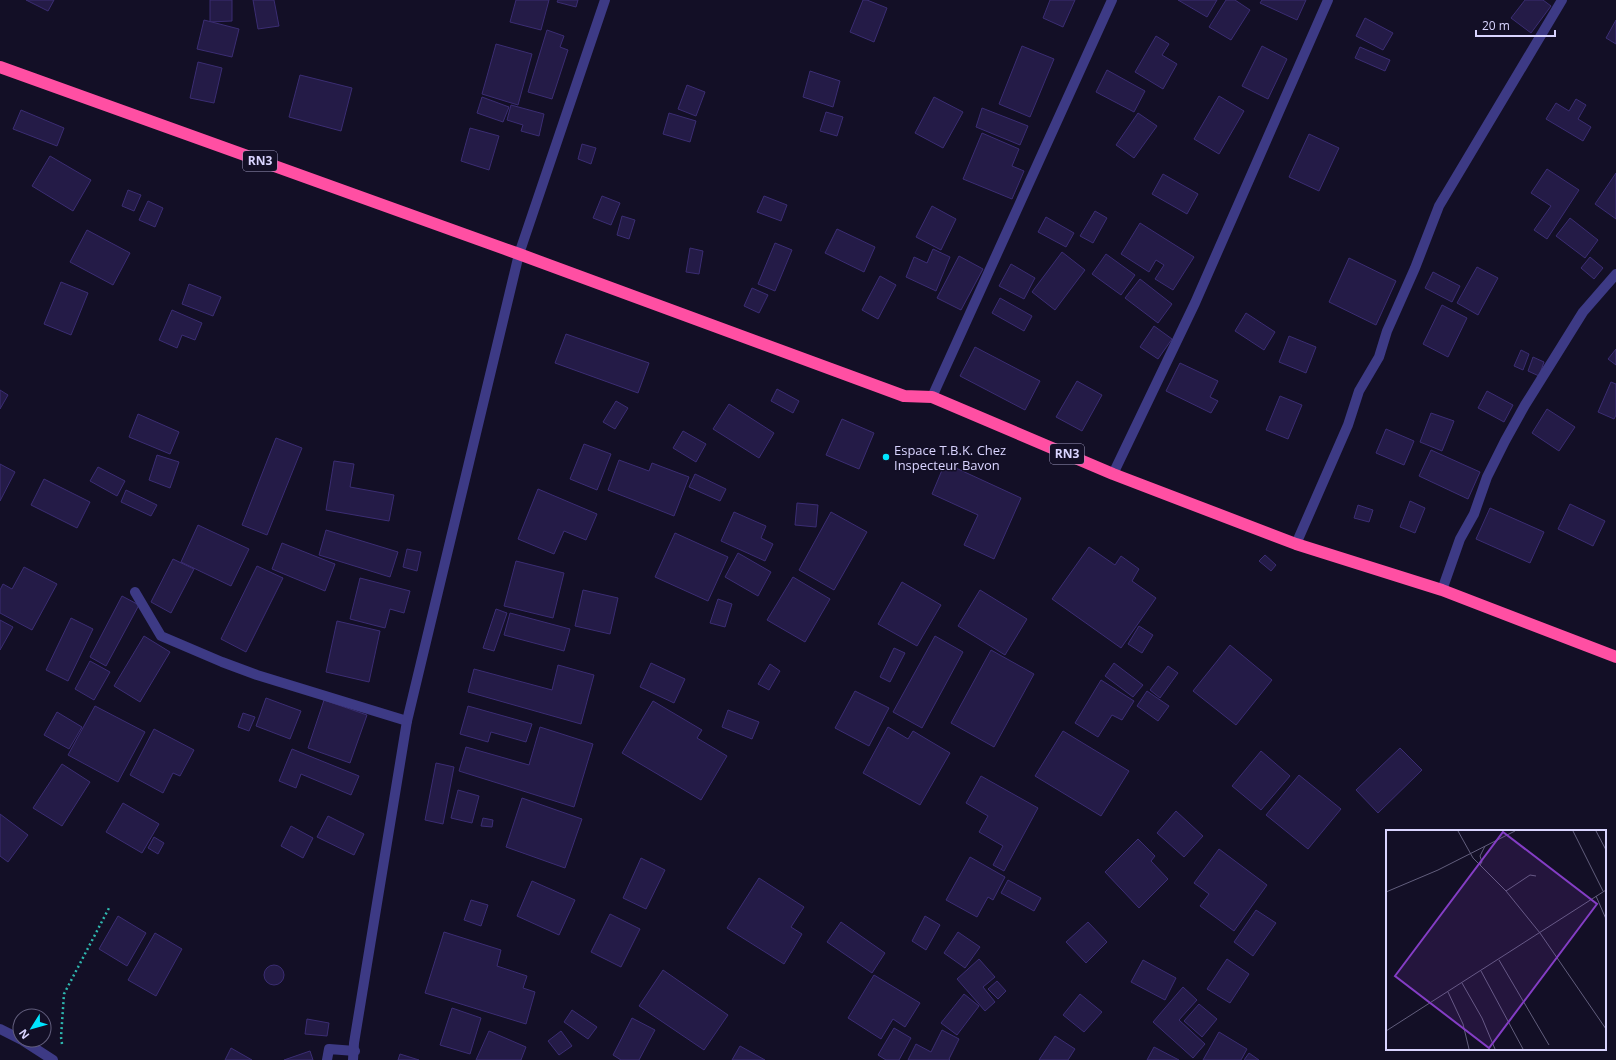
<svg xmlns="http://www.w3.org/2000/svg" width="1616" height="1060" viewBox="0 0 1616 1060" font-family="'Open Sans',sans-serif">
<rect width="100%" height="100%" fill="#130f26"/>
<g fill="#241b47" stroke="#3b2d73">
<path d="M26,0H54L48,11Z"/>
<path d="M210,0H232V21L210,22Z"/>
<path d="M253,0H274L279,26L258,29Z"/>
<path d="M516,0H549L541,30L510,22Z"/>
<path d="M558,0H578L576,7L557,2Z"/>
<path d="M863,0H867L887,8L874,42L850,32Z"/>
<path d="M1050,0H1075L1063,27L1043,18Z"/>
<path d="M1178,0H1217L1207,17Z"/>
<path d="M1226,0H1235L1250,10L1231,40L1209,27Z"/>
<path d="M1262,0H1306L1297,20L1260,3Z"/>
<path d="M1525,0H1543L1551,6L1531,33L1511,18Z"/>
<path d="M1365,18L1393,33L1383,50L1356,36Z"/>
<path d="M204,20L239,29L232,57L197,49Z"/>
<path d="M1616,20V44L1606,38Z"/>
<path d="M547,30L564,36L560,47L568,50L552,99L528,92Z"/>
<path d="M1156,36L1169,44L1162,55L1177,64L1163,89L1135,72Z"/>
<path d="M496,44L532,54L518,105L482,94Z"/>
<path d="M1022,46L1054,59L1030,117L999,104Z"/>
<path d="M1262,46L1287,59L1268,99L1242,86Z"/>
<path d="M1360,47L1390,60L1385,71L1355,58Z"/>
<path d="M198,62L222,68L214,103L190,98Z"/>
<path d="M1107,70L1145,91L1134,112L1096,92Z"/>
<path d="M810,71L840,81L833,107L803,97Z"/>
<path d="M300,75L352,88L341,131L289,117Z"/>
<path d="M687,85L705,92L696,116L678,109Z"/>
<path d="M1219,96L1244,111L1219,154L1194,139Z"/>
<path d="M482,97L509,107L503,122L477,113Z"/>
<path d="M934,97L963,112L943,148L915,133Z"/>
<path d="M1576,99L1586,105L1578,119L1591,127L1583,141L1546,119L1556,103L1569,111Z"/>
<path d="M511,105L544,114L539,136L521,131L523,125L507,120Z"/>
<path d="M982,108L1028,126L1020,145L976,127Z"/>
<path d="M21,110L64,128L57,146L13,129Z"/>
<path d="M826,112L843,117L837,136L820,131Z"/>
<path d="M669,113L696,121L690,142L663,134Z"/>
<path d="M1138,113L1157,126L1134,158L1116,145Z"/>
<path d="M470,128L499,136L489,170L461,161Z"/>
<path d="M982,133L1019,149L1012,166L1024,171L1012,199L963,179Z"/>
<path d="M1309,134L1339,148L1319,191L1289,177Z"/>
<path d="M582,144L596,148L591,164L578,159Z"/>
<path d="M50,156L91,180L73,211L32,186Z"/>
<path d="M1547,169L1579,190L1547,239L1534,230L1551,206L1531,193Z"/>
<path d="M1616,173V219L1595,204Z"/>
<path d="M1163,174L1198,194L1187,214L1152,194Z"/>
<path d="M128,190L141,195L134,211L122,206Z"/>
<path d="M602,196L620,203L611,225L593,218Z"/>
<path d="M764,196L787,205L781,221L757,212Z"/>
<path d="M148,201L163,208L155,227L139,220Z"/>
<path d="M932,206L956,219L941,250L916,237Z"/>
<path d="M1095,211L1107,218L1093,243L1080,236Z"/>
<path d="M622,216L635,220L629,239L617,235Z"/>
<path d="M1046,217L1074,233L1066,247L1038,232Z"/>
<path d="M1570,218L1598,240L1585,258L1556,236Z"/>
<path d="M1140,223L1194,257L1173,290L1155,279L1164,265L1156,260L1149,272L1121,254Z"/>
<path d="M837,229L875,247L864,272L825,253Z"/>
<path d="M87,230L130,253L113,285L70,262Z"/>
<path d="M775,243L792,250L775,291L758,284Z"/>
<path d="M690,248L703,251L699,274L686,272Z"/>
<path d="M933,249L950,257L936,291L906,277L914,257L927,263Z"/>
<path d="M1062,252L1085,270L1055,310L1032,292Z"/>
<path d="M1106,254L1135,275L1121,295L1092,274Z"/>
<path d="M959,256L983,269L961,310L937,298Z"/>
<path d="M1590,257L1603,268L1594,279L1581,268Z"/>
<path d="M1349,258L1396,281L1376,325L1329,302Z"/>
<path d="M1011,264L1035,278L1024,299L999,286Z"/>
<path d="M1477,267L1498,278L1478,315L1457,303Z"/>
<path d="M1433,272L1460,286L1452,302L1425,288Z"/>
<path d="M880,276L896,285L878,319L862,310Z"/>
<path d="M1140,279L1172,304L1158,323L1125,298Z"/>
<path d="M61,282L88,293L71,335L44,324Z"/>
<path d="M189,284L221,297L213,316L182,304Z"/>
<path d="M752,288L768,295L759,313L744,306Z"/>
<path d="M1000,298L1032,316L1024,331L992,313Z"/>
<path d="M1442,305L1467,318L1448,357L1423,344Z"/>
<path d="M172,310L202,323L195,340L182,335L177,348L159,340Z"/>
<path d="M1246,313L1275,332L1264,350L1235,331Z"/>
<path d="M1154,326L1172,339L1158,359L1140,347Z"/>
<path d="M566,334L649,363L638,393L555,363Z"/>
<path d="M1289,336L1316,347L1306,373L1279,362Z"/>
<path d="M975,347L1040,381L1025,410L960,376Z"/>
<path d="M1616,349V365L1608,359Z"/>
<path d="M1521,350L1529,354L1523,370L1514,366Z"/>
<path d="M1533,357L1544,362L1539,376L1528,371Z"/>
<path d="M1180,363L1218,381L1210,397L1218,401L1211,413L1166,391Z"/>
<path d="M1077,381L1102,395L1082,431L1056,417Z"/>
<path d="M1611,382L1616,384V415L1614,419L1598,412Z"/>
<path d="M777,389L799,401L793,413L771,401Z"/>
<path d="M0,390L8,395L0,409Z"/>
<path d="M1487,391L1513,405L1504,422L1478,408Z"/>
<path d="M1280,396L1302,405L1288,439L1266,430Z"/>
<path d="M616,401L628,408L615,429L603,422Z"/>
<path d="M729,404L774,433L759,458L713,429Z"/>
<path d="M1547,409L1575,427L1559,451L1532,433Z"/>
<path d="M1431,413L1454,421L1442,451L1420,442Z"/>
<path d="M138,414L179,432L170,454L129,437Z"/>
<path d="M842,419L874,433L859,469L826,455Z"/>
<path d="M1386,429L1414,441L1404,465L1376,453Z"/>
<path d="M683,431L706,444L696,462L673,448Z"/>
<path d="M276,438L302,448L267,535L242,525Z"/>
<path d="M584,444L611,454L597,490L570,479Z"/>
<path d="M1431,450L1480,472L1468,499L1419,476Z"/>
<path d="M157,455L179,462L170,488L149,480Z"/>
<path d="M619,460L649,471L652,463L689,477L674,516L608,490Z"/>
<path d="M334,461L354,464L350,487L394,495L389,521L326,510Z"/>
<path d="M945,463L1021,498L994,559L964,545L978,515L932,494Z"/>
<path d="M0,464L15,472L0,501Z"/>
<path d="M98,467L125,481L117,496L90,481Z"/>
<path d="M695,474L726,489L720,501L689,487Z"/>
<path d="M44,479L90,502L77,528L31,505Z"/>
<path d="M538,489L597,514L586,540L564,531L554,554L518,539Z"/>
<path d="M126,490L157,505L151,516L121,502Z"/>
<path d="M1410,501L1425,508L1415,533L1400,527Z"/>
<path d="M797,503L818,505L816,527L795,525Z"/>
<path d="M1570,504L1605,521L1593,546L1558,529Z"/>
<path d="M1358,505L1373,510L1369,522L1354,518Z"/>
<path d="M1490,508L1544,532L1530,563L1476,539Z"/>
<path d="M734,512L766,526L761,538L773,544L765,561L721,541Z"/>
<path d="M831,512L867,532L834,590L799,570Z"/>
<path d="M198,525L249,549L231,586L181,562Z"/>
<path d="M326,530L398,552L390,577L319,555Z"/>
<path d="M675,533L728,557L708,601L655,577Z"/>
<path d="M282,543L335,564L325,591L272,569Z"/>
<path d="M1089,547L1115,565L1121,556L1139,569L1132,581L1156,598L1121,648L1052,599Z"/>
<path d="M407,549L421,552L417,571L403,567Z"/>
<path d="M738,553L771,572L758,596L725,577Z"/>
<path d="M1265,555L1276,565L1271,571L1259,561Z"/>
<path d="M173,559L194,569L171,613L151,602Z"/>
<path d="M516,561L564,573L553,618L504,606Z"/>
<path d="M257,566L283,578L246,652L221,639Z"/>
<path d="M24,567L57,584L32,630L0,613V590L3,584L12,589Z"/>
<path d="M793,577L830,599L805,642L767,620Z"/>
<path d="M360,578L410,591L404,613L390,609L385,628L350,619Z"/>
<path d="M902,582L941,605L917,646L878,624Z"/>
<path d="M583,590L618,598L610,634L575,626Z"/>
<path d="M980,590L1027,619L1005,655L958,626Z"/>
<path d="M122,596L139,605L106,666L90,657Z"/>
<path d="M718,599L732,604L725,627L710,623Z"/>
<path d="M496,609L507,613L494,651L483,648Z"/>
<path d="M510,613L570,629L564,651L504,635Z"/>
<path d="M71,618L93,629L68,681L46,670Z"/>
<path d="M0,620L13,627L0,650Z"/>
<path d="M337,621L380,631L369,682L326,672Z"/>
<path d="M1139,626L1153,635L1142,653L1128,644Z"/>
<path d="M144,636L170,652L140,702L114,686Z"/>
<path d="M935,636L963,652L922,728L893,712Z"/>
<path d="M1230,645L1272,680L1236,725L1193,691Z"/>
<path d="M894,648L905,653L890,682L880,677Z"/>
<path d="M991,650L1034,674L994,747L951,723Z"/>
<path d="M90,661L110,672L94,700L75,689Z"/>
<path d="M651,663L685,679L674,703L640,687Z"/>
<path d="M1114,663L1143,685L1133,697L1105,676Z"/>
<path d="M770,664L780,671L769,690L758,684Z"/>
<path d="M558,665L594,675L581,724L468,692L474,669L552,690Z"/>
<path d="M1168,666L1178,673L1160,698L1150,690Z"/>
<path d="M1101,680L1134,701L1122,720L1112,715L1098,737L1075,723Z"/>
<path d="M855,691L889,708L869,746L835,728Z"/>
<path d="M1147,691L1169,706L1158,721L1137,706Z"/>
<path d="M266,698L301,711L290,739L256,726Z"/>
<path d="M324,700L367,715L350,763L308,748Z"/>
<path d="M653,701L702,730L697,738L727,756L701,800L622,753Z"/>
<path d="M95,706L145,732L118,782L68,755Z"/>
<path d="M468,706L532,724L526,742L491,732L488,742L460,734Z"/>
<path d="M728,710L759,722L752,739L722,727Z"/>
<path d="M57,712L82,727L69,749L44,735Z"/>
<path d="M243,713L255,717L249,731L238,727Z"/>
<path d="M540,727L593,744L574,807L459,771L466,747L529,765Z"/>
<path d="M888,727L908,739L913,731L950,753L920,805L863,773Z"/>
<path d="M154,729L194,750L180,776L173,773L163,793L130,775Z"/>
<path d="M1063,731L1129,771L1101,816L1035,776Z"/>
<path d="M1400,748L1422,770L1378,813L1356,790Z"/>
<path d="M292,749L359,776L351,795L301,774L296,788L279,781Z"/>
<path d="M1261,751L1290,776L1261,810L1232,786Z"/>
<path d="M436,763L454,767L443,824L425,820Z"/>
<path d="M62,764L90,782L62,826L33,808Z"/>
<path d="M1299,775L1341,809L1308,849L1266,815Z"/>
<path d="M981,776L1038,808L1004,871L993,865L1003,846L979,832L988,816L966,803Z"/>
<path d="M458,790L479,796L472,823L451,818Z"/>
<path d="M522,798L582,819L565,868L506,847Z"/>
<path d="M123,803L159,824L142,853L106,832Z"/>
<path d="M1176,811L1203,836L1184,857L1157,833Z"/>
<path d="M0,814L28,835L8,862L0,856Z"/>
<path d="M328,816L364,834L354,855L317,837Z"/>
<path d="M483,818L493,820L492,827L481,826Z"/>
<path d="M291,826L313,838L303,858L281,846Z"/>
<path d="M154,837L164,843L158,854L148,848Z"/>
<path d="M1138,839L1155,856L1151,861L1168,879L1139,908L1105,872Z"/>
<path d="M1219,849L1267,885L1234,931L1200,906L1209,894L1194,883Z"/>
<path d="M970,857L1005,877L993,900L988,897L977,917L946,900Z"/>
<path d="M641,858L665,870L646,909L623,898Z"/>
<path d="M759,878L804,907L791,927L802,934L784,964L727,928Z"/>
<path d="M1008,880L1041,898L1034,911L1001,893Z"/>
<path d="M532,881L575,900L559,935L517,916Z"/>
<path d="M471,900L488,905L481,926L464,920Z"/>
<path d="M1256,910L1276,923L1253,956L1234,942Z"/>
<path d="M610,914L640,929L621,967L591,952Z"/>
<path d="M118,916L146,933L127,966L99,949Z"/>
<path d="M925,916L940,925L926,950L912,941Z"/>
<path d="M841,922L885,953L872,973L827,942Z"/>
<path d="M1088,922L1107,942L1086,963L1066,942Z"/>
<path d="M444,932L501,950L497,966L527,976L523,988L535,992L526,1024L425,993Z"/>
<path d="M958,932L980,947L965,968L944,953Z"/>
<path d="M155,933L182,949L156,996L128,980Z"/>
<path d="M979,959L995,977L983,987L995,1002L985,1011L957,979Z"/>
<path d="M1227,959L1249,974L1230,1003L1207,989Z"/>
<path d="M1143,960L1176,978L1165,1000L1131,982Z"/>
<circle cx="274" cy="975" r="10"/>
<path d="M663,970L728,1015L704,1050L639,1006Z"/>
<path d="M874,975L920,1003L905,1027L893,1019L881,1039L848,1018Z"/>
<path d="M997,981L1006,991L998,999L988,989Z"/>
<path d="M1183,987L1197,1000L1179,1020L1205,1044L1193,1058L1153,1022Z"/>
<path d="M964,994L979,1006L957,1035L941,1023Z"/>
<path d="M1080,994L1102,1012L1084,1032L1063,1015Z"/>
<path d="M1199,1004L1217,1019L1202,1037L1184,1021Z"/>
<path d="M452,1008L481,1018L470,1054L440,1045Z"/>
<path d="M572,1010L597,1027L588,1039L564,1022Z"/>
<path d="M632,1018L655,1030L639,1060H621L613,1055Z"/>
<path d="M307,1019L329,1023L327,1036L305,1034Z"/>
<path d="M894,1028L911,1038L899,1060H886L878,1055Z"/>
<path d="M942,1030L959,1039L949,1059L950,1060H908L916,1044L931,1052Z"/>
<path d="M489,1031L526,1047L521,1060H476Z"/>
<path d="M561,1031L572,1046L559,1055L548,1041Z"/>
<path d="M1219,1032L1247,1049L1241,1060H1203Z"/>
<path d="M1055,1036L1075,1049L1068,1060H1039Z"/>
<path d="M740,1046L765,1060H732Z"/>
<path d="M1154,1047L1179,1060H1147Z"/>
<path d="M231,1048L252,1060H225Z"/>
<path d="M310,1051L313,1060H284Z"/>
<path d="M1249,1053L1259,1060H1244Z"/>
<path d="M400,1054L419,1060H398Z"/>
</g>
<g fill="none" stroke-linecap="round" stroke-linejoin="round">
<path stroke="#2fb8b0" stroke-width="2.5" stroke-dasharray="2 3" stroke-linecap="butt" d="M62,1044L61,1037L64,994L109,908"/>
<g stroke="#3d3a85" stroke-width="10">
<path d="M932,397L1112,0"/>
<path d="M1113,474L1195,303L1328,0"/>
<path d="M1296,544L1348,425L1359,391L1379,357L1387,331L1415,268L1439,206L1562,0"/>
<path d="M1442,590L1460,539L1474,514L1487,477L1505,441L1525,405L1583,312L1616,274"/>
<path d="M135,592L161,636L222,662L257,675L407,721"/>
<path d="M0,1029L20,1039"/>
<path d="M22,1040L53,1060"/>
<path d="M327,1060L329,1049L355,1051"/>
<path d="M353,1060L354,1043L407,721L519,254L605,0"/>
</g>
<path stroke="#ff4fa3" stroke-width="12" d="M0,67L519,254L904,396L932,397L1113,474L1296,544L1442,590L1616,657"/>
</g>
<circle fill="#00e5ff" stroke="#130f26" stroke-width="1.5" cx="886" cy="457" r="4"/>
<g text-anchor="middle" stroke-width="3" stroke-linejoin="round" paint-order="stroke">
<g fill="#130f26" stroke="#9e99be" stroke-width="1">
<rect x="243" y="151" width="34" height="20" rx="3"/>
<rect x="1050" y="444" width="34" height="20" rx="3"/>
</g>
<g font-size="12" font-weight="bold" fill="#d9d4ff">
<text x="260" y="165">RN3</text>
<text x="1067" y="458">RN3</text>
</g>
<g font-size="13" fill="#d9d4ff" stroke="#130f26" text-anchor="start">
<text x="894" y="455">Espace T.B.K. Chez<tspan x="894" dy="15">Inspecteur Bavon</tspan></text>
</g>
</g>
<g transform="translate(1386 830)">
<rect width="220" height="220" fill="#130f26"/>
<path fill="none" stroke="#625e7d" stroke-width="1" d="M72,1L87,28L120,61L154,103L220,199M187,1L217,61M210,1L220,20M94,35L96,32L94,26L99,16M120,61L144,45L150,46M0,62L52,40L129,1M210,66L220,89M113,130L163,215M95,141L137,219M76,153L96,188L109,219M62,162L77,194L83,219M0,201L220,60"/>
<path fill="#843dc5" fill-opacity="0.15" stroke="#843dc5" stroke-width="2" d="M117,2L211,74L103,218L9,146Z"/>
<rect width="220" height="220" fill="none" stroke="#d9d4ff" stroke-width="2"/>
</g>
<g transform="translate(32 1028) rotate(233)"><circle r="19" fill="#130f26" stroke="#625e7d"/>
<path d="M0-3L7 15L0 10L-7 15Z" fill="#00e5ff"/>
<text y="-6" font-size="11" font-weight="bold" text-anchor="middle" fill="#d9d4ff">N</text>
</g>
<path d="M1476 30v6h79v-6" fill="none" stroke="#d9d4ff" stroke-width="2"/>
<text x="1482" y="30" font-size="12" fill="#d9d4ff" stroke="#130f26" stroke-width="3" paint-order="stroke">20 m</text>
</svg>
